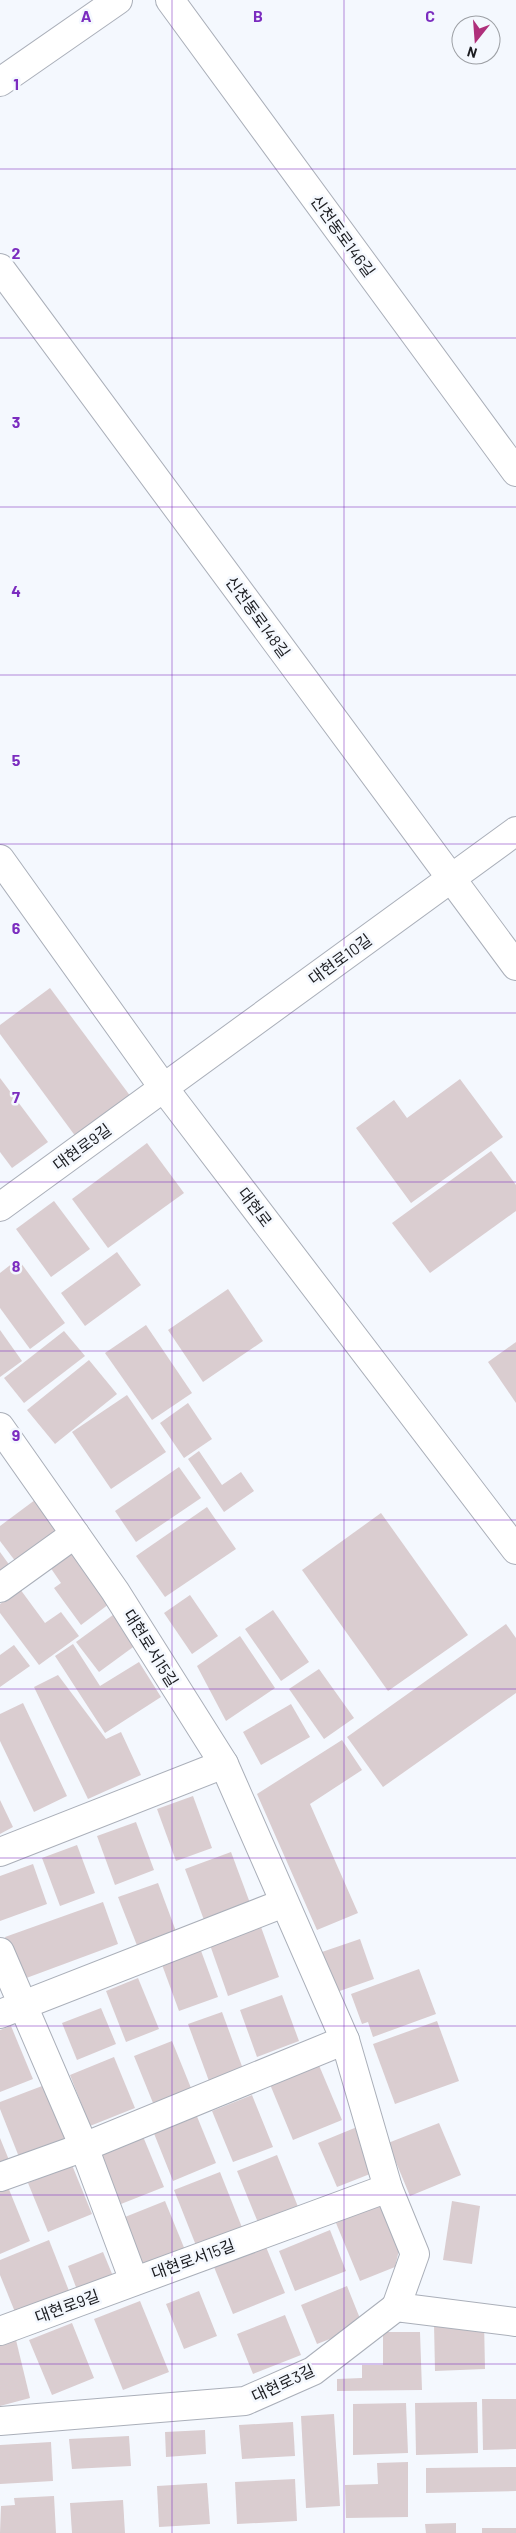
<svg xmlns="http://www.w3.org/2000/svg" width="516" height="2533" viewBox="0 0 516 2533" font-family="Barlow,'Noto Sans KR',sans-serif">
<rect width="100%" height="100%" fill="#f4f8fe"/>
<g fill="#dacdd0">
<path d="M50,988L131,1097L76,1137L0,1034V1025Z"/>
<path d="M0,1078L48,1142L12,1168L0,1152Z"/>
<path d="M460,1079L503,1137L411,1203L356,1128L394,1100L407,1118Z"/>
<path d="M147,1143L184,1193L108,1248L72,1199Z"/>
<path d="M491,1151L516,1185V1211L430,1273L392,1223Z"/>
<path d="M54,1201L90,1249L51,1277L16,1229Z"/>
<path d="M117,1252L141,1285L85,1326L61,1293Z"/>
<path d="M18,1259L65,1323L30,1349L0,1308V1273Z"/>
<path d="M228,1289L263,1341L203,1382L168,1330Z"/>
<path d="M146,1325L192,1393L152,1420L105,1353Z"/>
<path d="M0,1330L22,1361L0,1377Z"/>
<path d="M64,1331L85,1356L24,1403L4,1378Z"/>
<path d="M516,1342V1403L488,1362Z"/>
<path d="M89,1360L117,1394L55,1444L27,1410Z"/>
<path d="M127,1395L166,1452L111,1489L72,1432Z"/>
<path d="M188,1403L212,1439L184,1458L160,1423Z"/>
<path d="M199,1451L222,1485L241,1472L254,1491L224,1512L188,1459Z"/>
<path d="M179,1467L201,1498L136,1542L115,1511Z"/>
<path d="M39,1497L65,1533L19,1566L0,1541V1526Z"/>
<path d="M207,1507L236,1549L165,1597L136,1556Z"/>
<path d="M381,1513L468,1635L388,1691L302,1570Z"/>
<path d="M75,1549L113,1601L81,1625L54,1588L61,1583L50,1567Z"/>
<path d="M0,1552L13,1570L0,1579Z"/>
<path d="M20,1589L45,1623L61,1612L79,1636L39,1665L0,1613V1604Z"/>
<path d="M190,1595L218,1636L192,1654L164,1613Z"/>
<path d="M273,1610L309,1662L281,1681L245,1629Z"/>
<path d="M117,1612L140,1642L99,1672L76,1642Z"/>
<path d="M506,1624L516,1638V1693L383,1787L347,1737Z"/>
<path d="M240,1636L275,1688L226,1721L197,1666Z"/>
<path d="M73,1644L100,1686L139,1662L161,1697L105,1733L55,1656Z"/>
<path d="M14,1645L30,1666L0,1687V1655Z"/>
<path d="M319,1669L354,1718L324,1739L289,1689Z"/>
<path d="M58,1675L106,1739L121,1732L141,1775L88,1799L34,1687Z"/>
<path d="M23,1703L67,1796L34,1812L0,1741V1714Z"/>
<path d="M291,1704L310,1737L261,1765L243,1732Z"/>
<path d="M342,1740L362,1770L310,1804L358,1913L317,1930L257,1794Z"/>
<path d="M193,1796L212,1848L176,1861L157,1809Z"/>
<path d="M0,1800L13,1827L0,1834Z"/>
<path d="M136,1822L154,1870L115,1885L97,1836Z"/>
<path d="M77,1845L95,1893L60,1906L42,1858Z"/>
<path d="M231,1852L250,1903L204,1920L185,1869Z"/>
<path d="M33,1864L47,1904L0,1921V1876Z"/>
<path d="M158,1883L177,1934L138,1948L118,1897Z"/>
<path d="M103,1902L118,1944L21,1980L5,1937Z"/>
<path d="M261,1927L279,1977L228,1996L210,1945Z"/>
<path d="M360,1939L374,1979L334,1993L319,1953Z"/>
<path d="M200,1948L218,1997L179,2011L161,1962Z"/>
<path d="M419,1969L436,2014L373,2037L368,2022L362,2024L351,1994Z"/>
<path d="M138,1978L159,2029L126,2042L106,1991Z"/>
<path d="M282,1995L299,2041L257,2057L240,2010Z"/>
<path d="M101,2008L116,2044L77,2060L62,2023Z"/>
<path d="M222,2012L243,2069L209,2081L188,2024Z"/>
<path d="M437,2021L459,2081L395,2104L373,2044Z"/>
<path d="M11,2026L33,2079L0,2092V2030Z"/>
<path d="M172,2041L191,2088L153,2103L134,2056Z"/>
<path d="M114,2057L135,2108L90,2126L70,2075Z"/>
<path d="M318,2063L342,2120L293,2140L269,2082Z"/>
<path d="M50,2083L71,2136L19,2157L0,2109V2102Z"/>
<path d="M252,2095L273,2147L233,2162L212,2111Z"/>
<path d="M196,2114L216,2163L173,2181L153,2131Z"/>
<path d="M439,2123L461,2175L410,2196L388,2143Z"/>
<path d="M357,2127L375,2172L337,2187L318,2143Z"/>
<path d="M142,2134L164,2187L121,2204L100,2151Z"/>
<path d="M0,2138L9,2160L0,2164Z"/>
<path d="M277,2155L301,2214L261,2230L237,2171Z"/>
<path d="M72,2165L92,2214L48,2232L28,2183Z"/>
<path d="M220,2172L243,2230L197,2248L174,2190Z"/>
<path d="M8,2187L30,2241L0,2254V2190Z"/>
<path d="M165,2201L185,2250L140,2268L120,2219Z"/>
<path d="M452,2201L480,2206L472,2264L443,2260Z"/>
<path d="M387,2202L402,2238L395,2267L360,2281L336,2223Z"/>
<path d="M330,2230L346,2271L295,2291L279,2251Z"/>
<path d="M49,2240L71,2296L17,2317L0,2275V2260Z"/>
<path d="M266,2247L285,2293L233,2314L214,2267Z"/>
<path d="M103,2252L115,2281L79,2295L68,2266Z"/>
<path d="M347,2286L363,2326L317,2344L301,2305Z"/>
<path d="M199,2291L217,2336L184,2349L166,2304Z"/>
<path d="M140,2301L169,2372L123,2390L94,2319Z"/>
<path d="M285,2315L301,2355L253,2374L237,2334Z"/>
<path d="M484,2321L485,2369L435,2371L434,2323Z"/>
<path d="M72,2323L94,2378L52,2395L29,2340Z"/>
<path d="M383,2332H420L422,2390L337,2391V2379L362,2378V2365H383Z"/>
<path d="M16,2340L30,2398L0,2406V2344Z"/>
<path d="M482,2399H516V2449L483,2450Z"/>
<path d="M477,2402L478,2453L416,2455L415,2403Z"/>
<path d="M406,2403L408,2453L353,2455V2404Z"/>
<path d="M334,2414L340,2506L306,2508L301,2416Z"/>
<path d="M293,2422L295,2456L242,2459L239,2425Z"/>
<path d="M205,2430L206,2454L166,2457L165,2432Z"/>
<path d="M129,2436L131,2466L72,2469L69,2439Z"/>
<path d="M51,2442L53,2481L0,2484V2445Z"/>
<path d="M408,2462V2517L346,2518L345,2485L378,2484L377,2463Z"/>
<path d="M516,2467V2491L426,2493V2468Z"/>
<path d="M295,2479L297,2521L237,2524L235,2482Z"/>
<path d="M207,2483L210,2524L159,2527L157,2486Z"/>
<path d="M54,2496L56,2533H0L1,2506L15,2505L14,2498Z"/>
<path d="M123,2500L125,2533H72L70,2503Z"/>
<path d="M456,2523V2533H426L425,2524Z"/>
<rect x="482" y="2528" width="34" height="5"/>
</g>
<g fill="none" stroke-linecap="round" stroke-linejoin="round">
<defs>
<g id="street">
<path d="M170,0L516,472"/>
<path d="M0,82L118,0"/>
<path d="M0,268L516,966"/>
<path d="M0,1207L516,831"/>
<path d="M0,1427L115,1591L224,1764L345,2040L388,2188L415,2254L396,2307"/>
<path d="M0,1588L75,1534"/>
<path d="M0,1852L224,1764"/>
<path d="M0,1952L84,2147L134,2281"/>
<path d="M0,2014L284,1903"/>
<path d="M0,2177L84,2147L345,2040"/>
<path d="M0,2331L388,2188"/>
<path d="M0,2421L245,2401L313,2371L396,2307L516,2322"/>
</g>
<path id="secondary" d="M0,859L163,1087L516,1550"/>
</defs>
<use href="#street" stroke="#aaafb9" stroke-width="30"/>
<use href="#secondary" stroke="#aaafb9" stroke-width="30"/>
<use href="#street" stroke="#fff" stroke-width="28"/>
<use href="#secondary" stroke="#fff" stroke-width="28"/>
</g>
<path fill="none" stroke="#7b2cbf" stroke-width="1" stroke-opacity="0.55" d="M172,0V2533M344,0V2533M0,169H516M0,338H516M0,507H516M0,675H516M0,844H516M0,1013H516M0,1182H516M0,1351H516M0,1520H516M0,1689H516M0,1858H516M0,2026H516M0,2195H516M0,2364H516"/>
<g text-anchor="middle" stroke-width="5" stroke-linejoin="round" paint-order="stroke">
<g font-size="16" fill="#1b1c20" stroke="#f4f8fe">
<text transform="translate(343 236) rotate(54)" y="6">신천동로146길</text>
<text transform="translate(258 617) rotate(54)" y="6">신천동로148길</text>
<text transform="translate(340 959) rotate(-36)" y="6">대현로10길</text>
<text transform="translate(82 1147) rotate(-36)" y="6">대현로9길</text>
<text transform="translate(255 1207) rotate(53)" y="6">대현로</text>
<text transform="translate(151 1648) rotate(58)" y="6">대현로서15길</text>
<text transform="translate(193 2259) rotate(-20)" y="6">대현로서15길</text>
<text transform="translate(67 2306) rotate(-20)" y="6">대현로9길</text>
<text transform="translate(283 2383) rotate(-25)" y="6">대현로3길</text>
</g>
</g>
<g font-size="16" text-anchor="middle" font-weight="bold" fill="#7b2cbf" stroke="#f4f8fe" stroke-width="5" stroke-linejoin="round" paint-order="stroke">
<text x="86" y="22">A</text>
<text x="258" y="22">B</text>
<text x="430" y="22">C</text>
<text x="16" y="90">1</text>
<text x="16" y="259">2</text>
<text x="16" y="428">3</text>
<text x="16" y="597">4</text>
<text x="16" y="766">5</text>
<text x="16" y="934">6</text>
<text x="16" y="1103">7</text>
<text x="16" y="1272">8</text>
<text x="16" y="1441">9</text>
</g>
<g transform="translate(476 40) rotate(197)"><circle r="24" fill="#f4f8fe" stroke="#9da0a5"/>
<path d="M0-4L9 19L0 12L-9 19Z" fill="#af2f7b"/>
<text y="-8" font-size="14" font-weight="bold" text-anchor="middle" fill="#1b1c20">N</text>
</g>
</svg>
